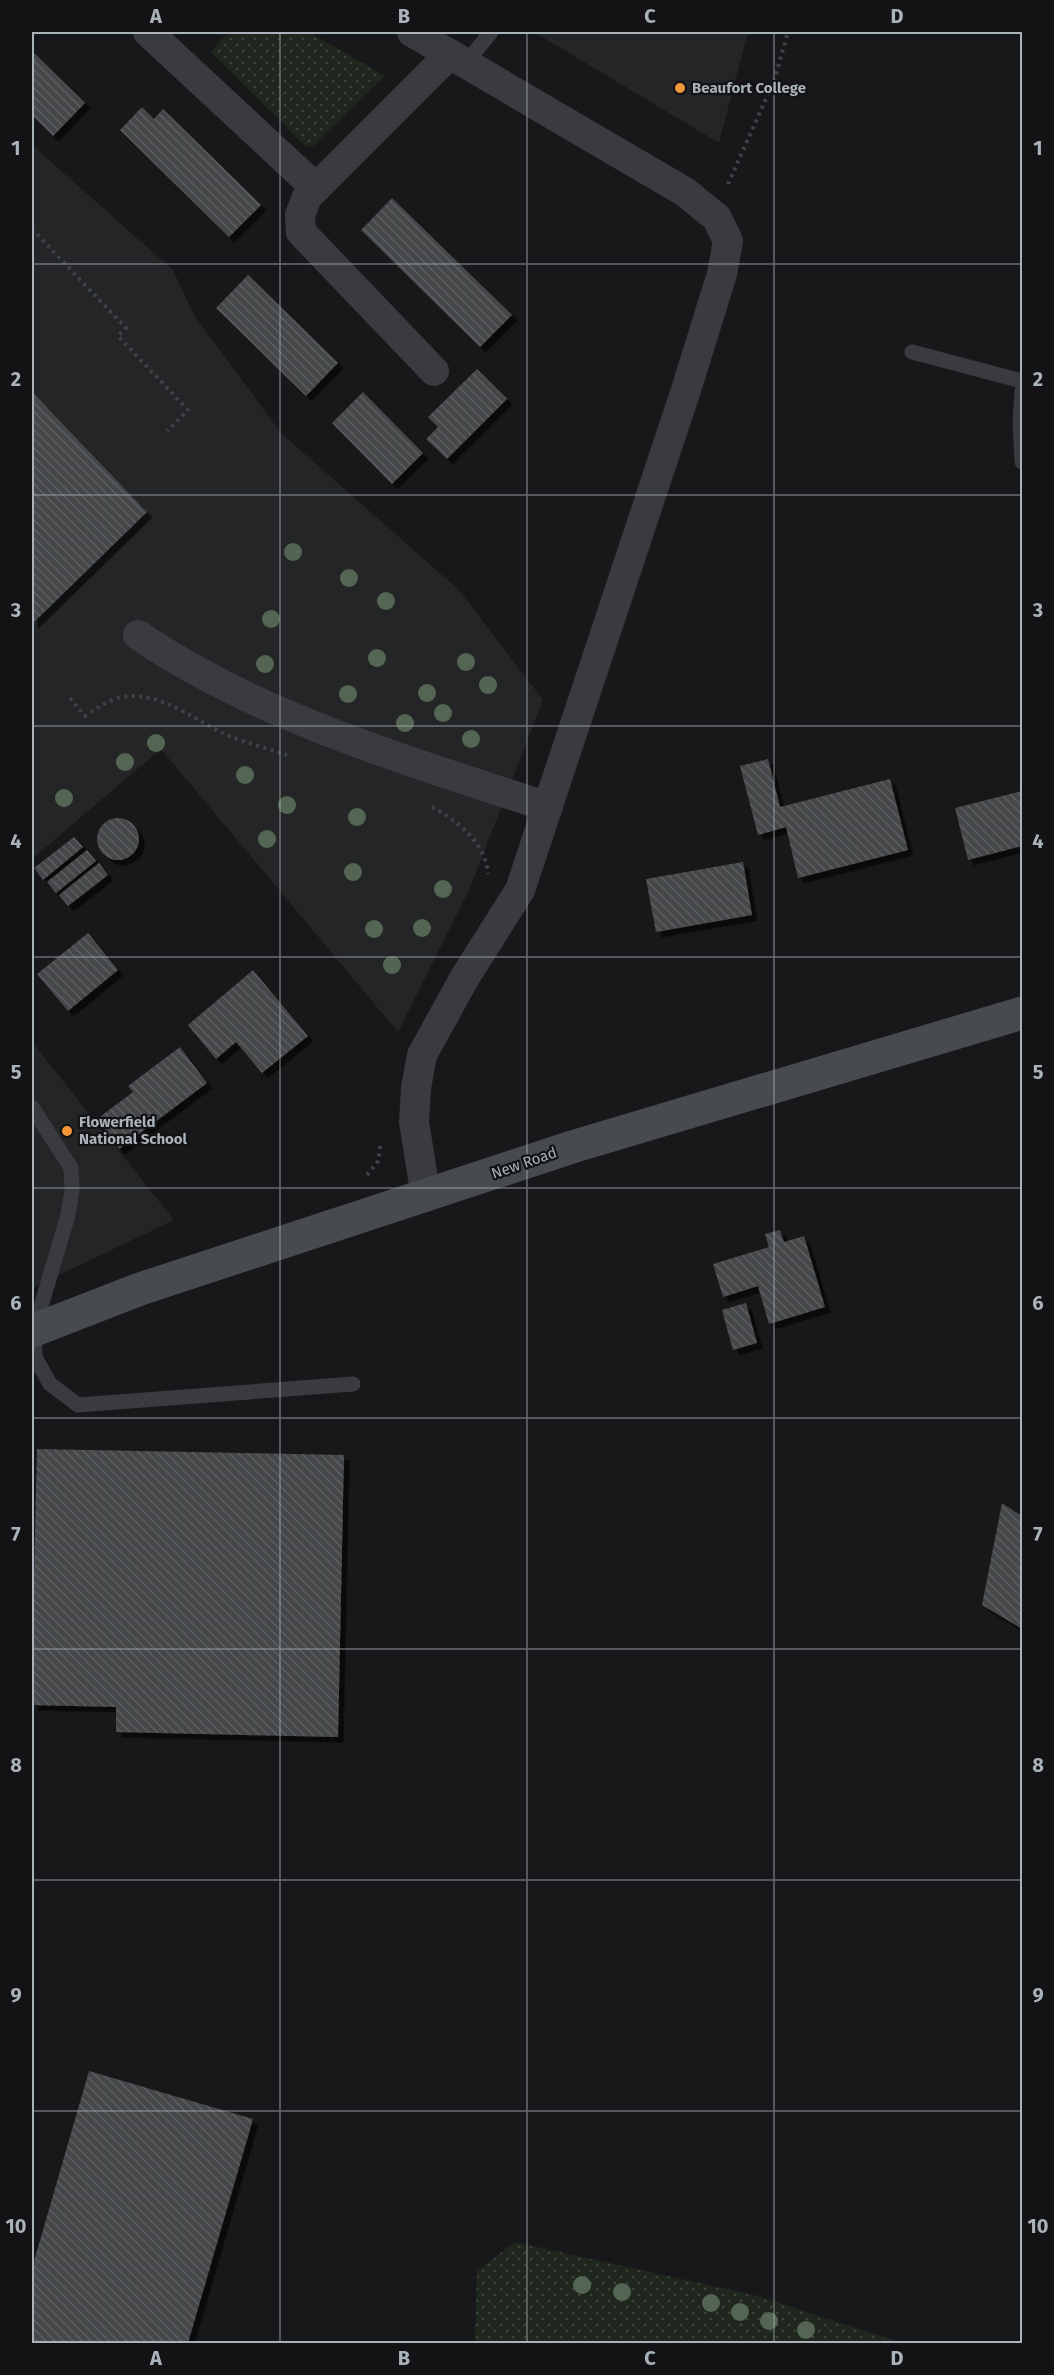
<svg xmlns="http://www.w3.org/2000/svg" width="1054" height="2375" viewBox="0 0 1054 2375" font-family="'Fira Sans',sans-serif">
<defs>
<pattern id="grass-dots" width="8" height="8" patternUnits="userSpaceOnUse" patternTransform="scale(1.5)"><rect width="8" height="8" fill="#1e261e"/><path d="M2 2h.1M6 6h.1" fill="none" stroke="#3c433d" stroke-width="1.8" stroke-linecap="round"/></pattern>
<pattern id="building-back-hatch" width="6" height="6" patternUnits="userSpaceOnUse" patternTransform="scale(1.5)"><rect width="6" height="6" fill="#44474a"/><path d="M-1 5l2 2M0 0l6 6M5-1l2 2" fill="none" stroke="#5c5f62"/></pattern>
<filter id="shadow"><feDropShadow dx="5.5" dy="5.5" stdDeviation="0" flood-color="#0009"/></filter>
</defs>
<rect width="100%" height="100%" fill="#18181a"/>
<g fill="#242527">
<path d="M534,32H748L719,143Z"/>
<path d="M32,145L173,270L194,315L281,433L459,590L543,700L470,888L398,1032L161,749L32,859Z"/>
<path d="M32,1042L174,1220L32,1288Z"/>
</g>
<g fill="url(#grass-dots)">
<path d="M228,32H309L385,76L312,147L305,146L211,52Z"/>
<path d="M515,2242L758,2296L902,2343H475L477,2271Z"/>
</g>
<g fill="url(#building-back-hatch)" filter="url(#shadow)">
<path d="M32,51L85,103L53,136L32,115Z"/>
<path d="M142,107L154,119L163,109L261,205L229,237L120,130Z"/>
<path d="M392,198L512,315L480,347L361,230Z"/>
<path d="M248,275L338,363L306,396L216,308Z"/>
<path d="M477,369L507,399L447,459L426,439L438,427L428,417Z"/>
<path d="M32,392L147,512L32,624Z"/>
<path d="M363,392L423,453L392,484L332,423Z"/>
<path d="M768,759L780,807L890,779L908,850L798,878L786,827L758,835L740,766Z"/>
<path d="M1022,791V846L968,860L955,808Z"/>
<circle cx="118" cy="839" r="21"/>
<path d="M74,837L83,847L43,880L34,868Z"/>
<path d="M87,850L96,861L56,893L47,882Z"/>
<path d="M743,862L752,915L656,932L646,879Z"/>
<path d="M99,863L108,875L68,906L59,895Z"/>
<path d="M88,933L118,970L68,1011L37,974Z"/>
<path d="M253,970L308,1036L262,1073L236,1042L216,1059L188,1025Z"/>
<path d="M180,1047L207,1083L119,1149L97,1119L133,1092L128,1086Z"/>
<path d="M780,1230L784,1242L804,1236L825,1307L769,1324L758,1286L723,1297L713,1264L769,1247L765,1234Z"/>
<path d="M746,1303L757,1343L733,1350L722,1310Z"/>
<path d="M37,1449L344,1455L338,1737L116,1732V1707L32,1705V1617H33Z"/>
<path d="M1002,1503L1022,1516V1629L982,1605Z"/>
<path d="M89,2071L253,2119L188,2343H32V2268Z"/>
</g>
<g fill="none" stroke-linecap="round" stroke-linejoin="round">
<g stroke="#3f4246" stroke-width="4" stroke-dasharray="3 4.5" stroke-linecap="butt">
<path d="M728,184L774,81L788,32"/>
<path d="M32,229L126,328L118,336L188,410L167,431"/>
<path d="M70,698L85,716C97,708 108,700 122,697C159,690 194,720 225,734C245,743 267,748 287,755"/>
<path d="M432,807C459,822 485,842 488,874"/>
<path d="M367,1175L378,1161L381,1142"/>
</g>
<g stroke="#393b3f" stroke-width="15">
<path d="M466,63L491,32"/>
<path d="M912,352L1022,381"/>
<path d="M1022,391L1020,422L1022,462"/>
<path d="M32,1107L71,1168L72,1191L68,1215L34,1330L35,1357L50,1384L78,1405L353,1384"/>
</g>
<g stroke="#393b3f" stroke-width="30">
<path d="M148,32L316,188"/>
<path d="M412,32L685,192L717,218L728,241L722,274L685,393L520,890L465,977L422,1055L416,1088L414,1122L426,1197"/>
<path d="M434,371L301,232L300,215L307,197L450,54"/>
<path d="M138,635C262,719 407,760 548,807"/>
</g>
<path stroke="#474a4f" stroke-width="33" d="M32,1331L140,1289L572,1147L1022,1013"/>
</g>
<g fill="#546653">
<circle cx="293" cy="552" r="9"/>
<circle cx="349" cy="578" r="9"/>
<circle cx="386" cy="601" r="9"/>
<circle cx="271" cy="619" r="9"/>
<circle cx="377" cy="658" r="9"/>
<circle cx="466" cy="662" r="9"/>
<circle cx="265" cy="664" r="9"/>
<circle cx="488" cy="685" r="9"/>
<circle cx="427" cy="693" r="9"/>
<circle cx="348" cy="694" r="9"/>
<circle cx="443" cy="713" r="9"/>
<circle cx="405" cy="723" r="9"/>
<circle cx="471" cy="739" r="9"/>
<circle cx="156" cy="743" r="9"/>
<circle cx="125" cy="762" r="9"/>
<circle cx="245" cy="775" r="9"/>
<circle cx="64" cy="798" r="9"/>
<circle cx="287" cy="805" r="9"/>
<circle cx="357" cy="817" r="9"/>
<circle cx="267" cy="839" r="9"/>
<circle cx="353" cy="872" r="9"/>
<circle cx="443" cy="889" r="9"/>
<circle cx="422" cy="928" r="9"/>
<circle cx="374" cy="929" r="9"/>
<circle cx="392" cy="965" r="9"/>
<circle cx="582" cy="2285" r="9"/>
<circle cx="622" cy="2292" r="9"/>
<circle cx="711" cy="2303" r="9"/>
<circle cx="740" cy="2312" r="9"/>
<circle cx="769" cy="2321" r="9"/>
<circle cx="806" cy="2330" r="9"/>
</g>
<path fill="none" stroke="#aab2ba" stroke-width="1.5" stroke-opacity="0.55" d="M280,32V2344M527,32V2344M774,32V2344M32,264H1022M32,495H1022M32,726H1022M32,957H1022M32,1188H1022M32,1418H1022M32,1649H1022M32,1880H1022M32,2111H1022"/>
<g fill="#f49637" stroke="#131315" stroke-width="2">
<circle cx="680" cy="88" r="6"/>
<circle cx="67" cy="1131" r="6"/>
</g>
<g text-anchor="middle" stroke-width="4.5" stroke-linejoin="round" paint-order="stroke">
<g font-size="15" font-weight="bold" fill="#aab2ba" stroke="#131315" text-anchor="start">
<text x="692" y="93">Beaufort College</text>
<text x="79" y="1127">Flowerfield<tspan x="79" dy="17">National School</tspan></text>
</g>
<g font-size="15" fill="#aab2ba" stroke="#131315">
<text transform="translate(524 1163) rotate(-19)" y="5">New Road</text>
</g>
</g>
<rect width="1054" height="2375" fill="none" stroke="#131315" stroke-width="66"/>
<rect x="33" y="33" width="988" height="2309" fill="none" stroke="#aab2ba" stroke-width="2"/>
<g font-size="20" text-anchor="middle" font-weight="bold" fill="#aab2ba">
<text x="156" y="23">A</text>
<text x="404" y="23">B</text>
<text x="650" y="23">C</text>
<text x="897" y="23">D</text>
<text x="16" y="155">1</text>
<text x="1038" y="155">1</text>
<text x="16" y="386">2</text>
<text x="1038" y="386">2</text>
<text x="16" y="617">3</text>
<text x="1038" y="617">3</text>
<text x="16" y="848">4</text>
<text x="1038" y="848">4</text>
<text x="16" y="1079">5</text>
<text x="1038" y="1079">5</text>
<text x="16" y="1310">6</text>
<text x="1038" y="1310">6</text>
<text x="16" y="1541">7</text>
<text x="1038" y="1541">7</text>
<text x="16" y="1772">8</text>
<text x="1038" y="1772">8</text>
<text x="16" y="2002">9</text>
<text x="1038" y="2002">9</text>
<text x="16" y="2233">10</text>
<text x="1038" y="2233">10</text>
<text x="156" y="2365">A</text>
<text x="404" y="2365">B</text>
<text x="650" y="2365">C</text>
<text x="897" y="2365">D</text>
</g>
</svg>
